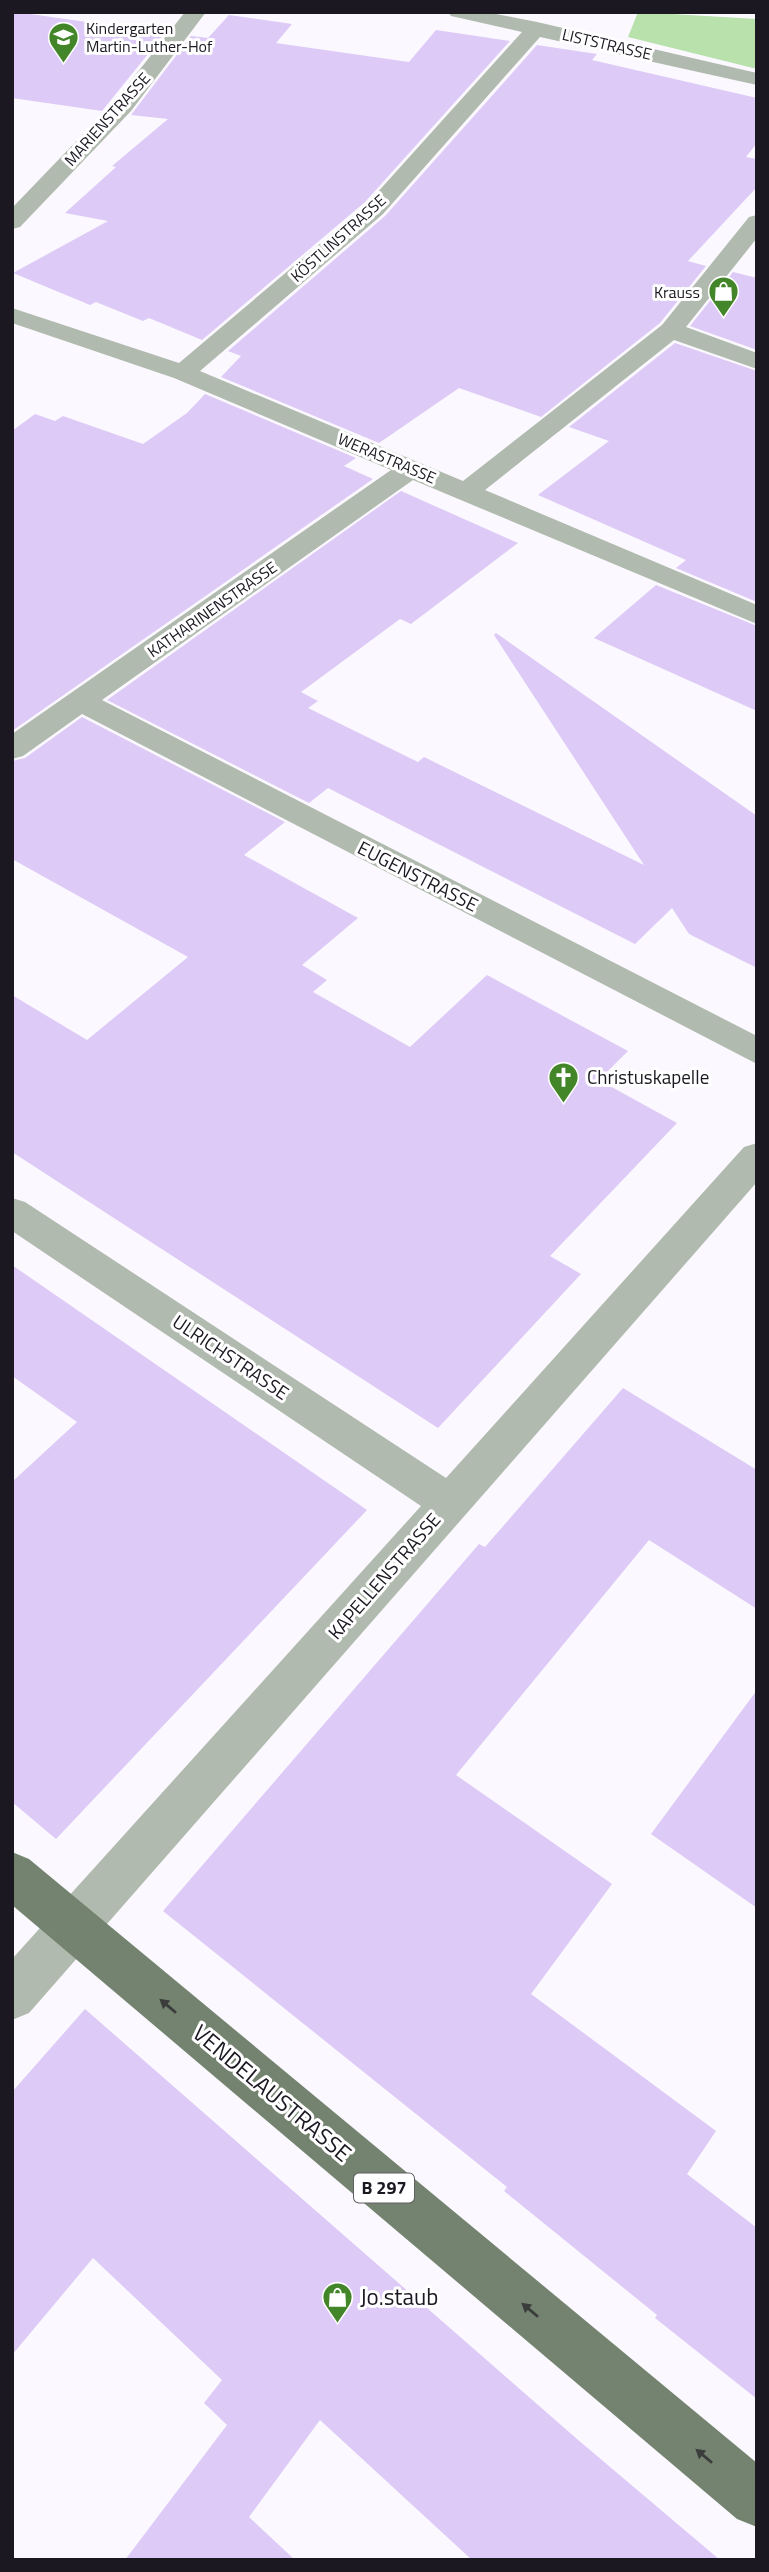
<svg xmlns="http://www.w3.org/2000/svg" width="769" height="2572" viewBox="0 0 769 2572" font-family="'Titillium Web',sans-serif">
<rect width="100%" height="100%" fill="#fbf9ff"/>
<path fill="#b8e1ab" d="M638,12L757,19V69L628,37Z"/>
<g fill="#ddcaf6">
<path d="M12,12H16L165,33L102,111L12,98Z"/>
<path d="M229,15L292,24L276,43L409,62L436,30L510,41L365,202L202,340L149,318L143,321L96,302L90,305L13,273L108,221L65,213L116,167L112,166L168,119L131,115L191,36L208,38Z"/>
<path d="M537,45L597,54L592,60L757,98V143L746,157L757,159V187L688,261L706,266L660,323L541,417L459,388L379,443L221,377L241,356L228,351L385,216Z"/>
<path d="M733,272L757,278V350L690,326Z"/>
<path d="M675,343L757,371V602L676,568L686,560L538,495L609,441L569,427Z"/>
<path d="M205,394L356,458L344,466L373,479L12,731V431L35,414L55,421L63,416L143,444L187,413Z"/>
<path d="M401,491L518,543L411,624L400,619L301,692L318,701L308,708L418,762L424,757L644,865L494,635L496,633L757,816V968L689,934L672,908L635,944L328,788L309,803L107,700Z"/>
<path d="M656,585L757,626V711L594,638Z"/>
<path d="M82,717L285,822L244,855L358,918L302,965L327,980L313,992L410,1047L487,975L628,1051L599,1080L677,1123L550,1256L581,1274L438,1428L12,1152V995L87,1040L188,957L12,859V761L25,758Z"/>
<path d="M12,1265L367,1510L56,1839L12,1802V1482L77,1422L12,1376Z"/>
<path d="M623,1388L757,1470V1609L649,1540L456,1775L612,1884L531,1994L716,2131L687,2174L757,2228V2399L655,2318L657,2315L504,2191L507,2187L163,1911L479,1544L485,1547Z"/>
<path d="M757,1690V1908L651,1834Z"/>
<path d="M85,2009L577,2439L720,2560H472L320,2420L249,2517L295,2560H125L227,2425L204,2403L222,2380L93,2258L12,2355V2092Z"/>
</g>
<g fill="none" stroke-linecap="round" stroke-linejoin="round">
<g fill="#b1baae" fill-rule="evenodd">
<path d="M185,12H206L131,111L20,227L12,229V208L115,101Z"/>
<path d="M448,12H486L537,22L757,73V85L540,37L383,214L200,371L463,481L662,325L749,217L757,215V238L686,327L757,353V369L674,340L485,490L757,605V624L413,480L102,700L757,1036V1064L82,714L23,756L12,759V734L391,470L174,378L12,323V308L179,363L367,204L522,32L451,16Z"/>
<path d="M757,1143V1182L29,2013L12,2020V1959L421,1506L12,1231V1198L25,1202L446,1478L744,1147Z"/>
</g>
<path fill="#74836f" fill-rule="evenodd" d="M12,1852L29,1859L757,2463V2527L737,2519L12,1905Z"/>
</g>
<defs><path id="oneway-solid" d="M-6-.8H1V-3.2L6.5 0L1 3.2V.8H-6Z" transform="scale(1.75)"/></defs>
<g fill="#3b3d3d">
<use href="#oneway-solid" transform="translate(168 2006) rotate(-140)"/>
<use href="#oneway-solid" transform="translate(530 2310) rotate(-140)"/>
<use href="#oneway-solid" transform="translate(704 2456) rotate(-140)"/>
</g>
<defs>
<symbol id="school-pin" viewBox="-11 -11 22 30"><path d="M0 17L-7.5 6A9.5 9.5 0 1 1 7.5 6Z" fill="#428629" stroke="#fff"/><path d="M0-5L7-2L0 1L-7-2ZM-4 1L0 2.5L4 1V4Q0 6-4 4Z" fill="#fff"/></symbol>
<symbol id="shop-pin" viewBox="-11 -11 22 30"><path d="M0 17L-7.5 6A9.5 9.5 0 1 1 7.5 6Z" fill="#428629" stroke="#fff"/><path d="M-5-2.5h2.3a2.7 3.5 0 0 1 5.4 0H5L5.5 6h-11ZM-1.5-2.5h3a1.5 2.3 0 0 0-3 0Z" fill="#fff"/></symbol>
<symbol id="church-pin" viewBox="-11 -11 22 30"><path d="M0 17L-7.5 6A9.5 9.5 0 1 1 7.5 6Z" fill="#428629" stroke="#fff"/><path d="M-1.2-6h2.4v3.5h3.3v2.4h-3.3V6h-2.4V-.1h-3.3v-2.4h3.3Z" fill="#fff"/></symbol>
</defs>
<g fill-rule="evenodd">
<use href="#school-pin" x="46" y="20" width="35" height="47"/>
<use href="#shop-pin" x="706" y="274" width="35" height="47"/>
<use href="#church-pin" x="546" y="1060" width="35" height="47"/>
<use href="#shop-pin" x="320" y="2280" width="35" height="47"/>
</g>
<g text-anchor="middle" stroke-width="6" stroke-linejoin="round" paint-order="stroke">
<g font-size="16" fill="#1c1822" stroke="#fff" text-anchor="start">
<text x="86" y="34">Kindergarten<tspan x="86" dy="18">Martin-Luther-Hof</tspan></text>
<text x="700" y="298" text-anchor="end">Krauss</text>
</g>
<g font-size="16" fill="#1c1822" stroke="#fff">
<text transform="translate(607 44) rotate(13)" y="6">LISTSTRASSE</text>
<text transform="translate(107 119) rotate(-48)" y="6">MARIENSTRASSE</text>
<text transform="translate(338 238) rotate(-42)" y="6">KÖSTLINSTRASSE</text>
<text transform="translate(387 458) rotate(23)" y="6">WERASTRASSE</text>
<text transform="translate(212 609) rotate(-35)" y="6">KATHARINENSTRASSE</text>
</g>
<rect fill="#fff" stroke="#605d64" stroke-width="2" x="354" y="2173.5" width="60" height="29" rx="5"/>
<g font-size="18" font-weight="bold" fill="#1c1822">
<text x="384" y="2194">B 297</text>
</g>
<g font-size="19" fill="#1c1822" stroke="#fff">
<text transform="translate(418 876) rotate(27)" y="7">EUGENSTRASSE</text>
<text transform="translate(231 1357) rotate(34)" y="7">ULRICHSTRASSE</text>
<text transform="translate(384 1576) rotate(-49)" y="7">KAPELLENSTRASSE</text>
</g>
<g font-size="19" fill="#1c1822" stroke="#fff" text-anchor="start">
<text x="587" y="1084">Christuskapelle</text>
</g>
<g font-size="23" fill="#1c1822" stroke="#fff">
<text transform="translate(272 2093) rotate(40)" y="8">VENDELAUSTRASSE</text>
</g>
<g font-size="23" fill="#1c1822" stroke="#fff" text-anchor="start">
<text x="360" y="2305">Jo.staub</text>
</g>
</g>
<rect width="769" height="2572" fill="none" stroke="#1c1822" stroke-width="28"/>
</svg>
